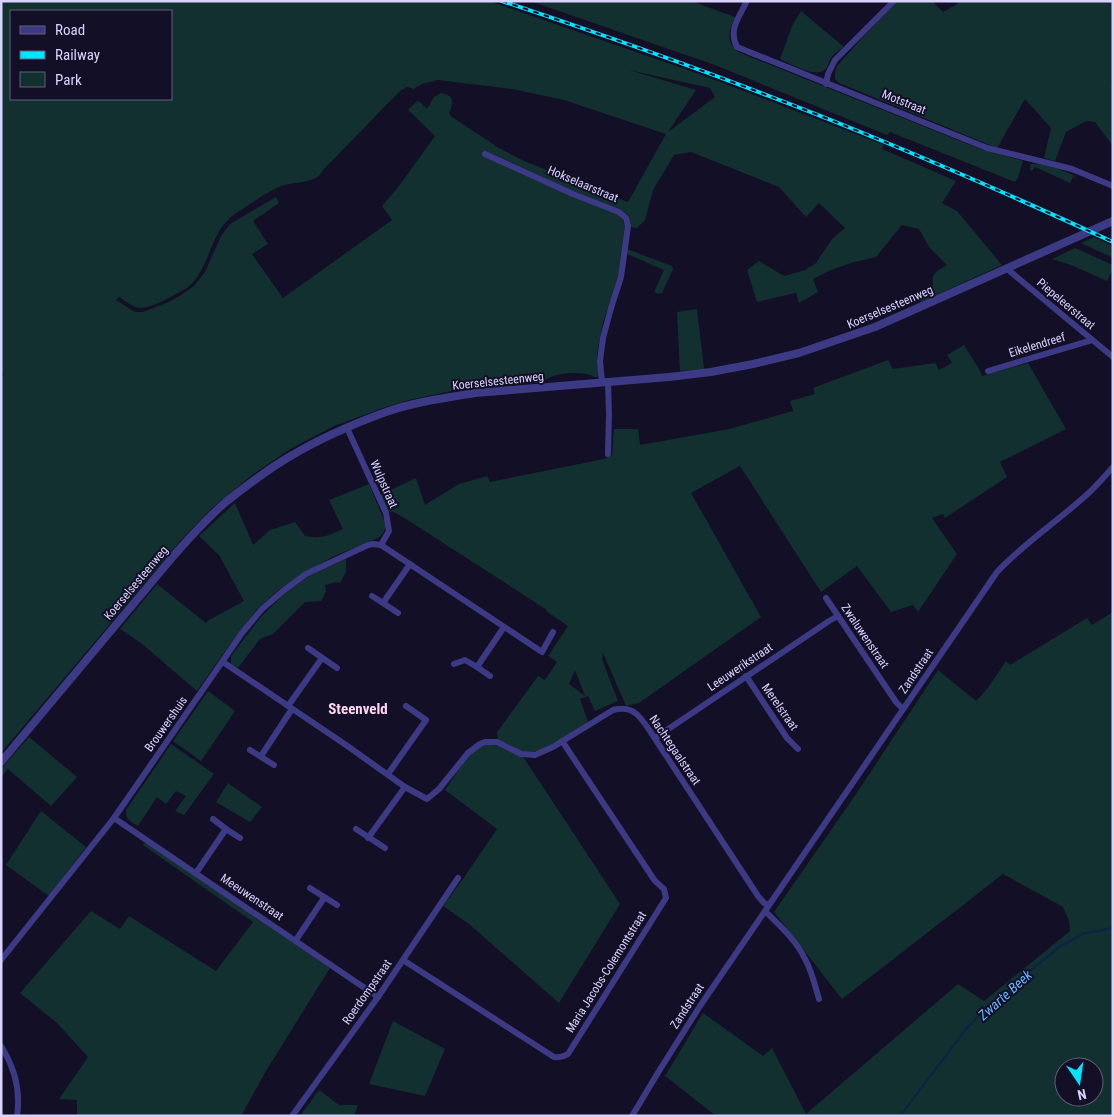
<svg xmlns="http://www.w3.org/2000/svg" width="1114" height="1117" viewBox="0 0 1114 1117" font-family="'Roboto Condensed',sans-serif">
<rect width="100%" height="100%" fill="#130f26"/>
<g fill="#12302f" fill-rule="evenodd">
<path d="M1,1H489L702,75L884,145L882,149L956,181L942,203L957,211L1002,265L921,302L916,294L933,285C931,272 937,272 947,265L929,247L919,229L902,225L876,257L851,263L831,270L813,279L818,292L799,303L796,293L757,302L747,270L759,261L784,276L805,270L816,263L832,239L845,228L819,203L806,217L779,187L691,152L674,155L653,190L645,220L637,228L631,227L629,216L620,209L573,191L493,154L491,158L618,214L623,220L625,226L618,278L603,322L598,348L597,359L599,375L598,377H594C586,371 562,373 553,376C549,377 546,380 542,382L461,389L409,400L383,408L334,426L290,449L252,475L212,508L180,541L1,753V377L4,374L1,371ZM11,11H171V99H11ZM629,70L710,88L715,97L668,132L696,90ZM438,80L512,89L564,100L666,134L628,202L524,161L499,148L452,117L449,113C454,102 454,95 441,93L434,97L427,109L420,102L417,101L408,110L435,136L399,186L382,206L392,220L283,298L252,254L268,244L253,221L279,203L276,197L230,224L221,236L205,272L194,286L181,295L169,302L143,312H135L116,300L119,297C124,300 130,305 136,307C147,312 176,294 187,288C211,269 209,231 235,214C249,205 265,193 281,186C294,181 316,185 323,170L400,91L407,87L414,89L422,84Z"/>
<path d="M530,1H691L735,17C729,31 725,41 738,52L980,149L1023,161L1018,178L1015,182L890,132L887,135L715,65Z"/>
<path d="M898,1H932L943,12L957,4L958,1H1113V79L1111,81L1113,83V146L1095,122L1086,121L1066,132L1055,161L1044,158L1051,128L1025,99L997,148L839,83L835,79V73L837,66L863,37Z"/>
<path d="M801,11L844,47C840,50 834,53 831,58C829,61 828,66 826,69C816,79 791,64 780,59L792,26Z"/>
<path d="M1031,164C1047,164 1062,170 1075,176V178L1073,177L1070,183L1035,167L1032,171L1030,170V165Z"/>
<path d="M1094,237L1113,246V258L1081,243Z"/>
<path d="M1075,248L1113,265V269L1107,281L1071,265L1052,259Z"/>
<path d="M627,249L672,266L673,269L662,293L659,294L654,292L664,270L627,254Z"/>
<path d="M697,309L704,369L680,371L677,312Z"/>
<path d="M964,345L979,369L982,376L1028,363L1066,429L1000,462L1007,477L945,518L943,514L932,518L957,554L918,612L913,605L891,612L857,566L821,592L740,466L691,493L761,617L639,703L626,706L603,653L602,659L618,701L595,711L588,696L580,699L588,722C573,732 541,756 523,752C515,750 506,744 498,740L497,732L538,676L545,680L557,662L548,656L568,626L546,611L547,610L406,519L394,512L387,511L380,495L416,478L425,505L459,484L487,476L490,482L604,459L612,455L614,429H638L640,445L729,429L793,411L790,401L815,394L813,388L888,360L893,369L935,363L939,370L952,363L947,355ZM575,670L585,696L569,684Z"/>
<path d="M369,484L386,525C385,531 383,534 378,538L332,557L281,588L258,608L223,654L197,691L141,643L120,629L157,584L206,623L209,620L244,601L219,555L199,536L235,503L253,545L270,530L295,522L305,536C321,539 328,536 343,529L329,500Z"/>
<path d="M346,559V572L340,583L336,582L325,585L326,592L321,601L305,602L273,634L260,639L238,668L231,664V656L260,618L283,595L309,576Z"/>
<path d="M1113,612V1116H716L665,1076L703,1013L763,1056L772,1048L806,1114L958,984L984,1001L1070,931L1069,921L1063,907L1003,874L842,999L774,912L854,797L938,670L976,701L987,689L1006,661L1010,665L1087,618L1092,625ZM1064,1067H1094V1097H1064Z"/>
<path d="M208,691L235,711L201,761L173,741Z"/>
<path d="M29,737L77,777L51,806L8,769L1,777V769Z"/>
<path d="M171,744L214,774L184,815L175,811L186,796L176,791L166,804L157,797L138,826C130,821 125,819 126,810Z"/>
<path d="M490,744L498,746L524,758L620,904L559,1003L469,924L443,906L463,879L497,829L445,790C456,775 470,746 490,744Z"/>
<path d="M228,783L262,807L250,822L216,802Z"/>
<path d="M41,811L86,847L49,896L6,865Z"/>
<path d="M145,842L330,968L266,1071L241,1116H77V1100L59,1099L88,1057L57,1023L20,993L91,911L120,929L129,916L216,971L253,922L143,845Z"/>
<path d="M393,1021L445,1049L425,1096L369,1084Z"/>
<path d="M319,1090L339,1105H358L354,1116H300Z"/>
</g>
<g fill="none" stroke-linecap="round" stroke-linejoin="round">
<path stroke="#0c2248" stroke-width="2" d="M900,1116L966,1029L987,1007L1059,947L1085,933L1113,928"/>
<g stroke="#3d3a85" stroke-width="6">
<path d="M747,1C739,17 728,30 737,47L987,148L1072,169L1113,186"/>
<path d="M826,84L828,74L835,60L894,1"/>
<path d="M485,154L573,194L619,212L626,218L628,226L621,277L611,308L603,338L600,361L602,382"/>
<path d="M1006,268L1113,357"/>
<path d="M988,371L1092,340"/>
<path d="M608,382L609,415L608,454"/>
<path d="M347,428L386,513L389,531L381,545L542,652L553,632"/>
<path d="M372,596L383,603"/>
<path d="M826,598L896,702L903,709"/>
<path d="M398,613L383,603L410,564"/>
<path d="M308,648L337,668"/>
<path d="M223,662L346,745L405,787L427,799L439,789L468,753L480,744L485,742H497L521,754L535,755L553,747L613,710C633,705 640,716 650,731L758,896L764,903L769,905"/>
<path d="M454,664L465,660L477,667"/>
<path d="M490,676L477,667L504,627"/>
<path d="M746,676L787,738L798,749"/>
<path d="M288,706L322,658"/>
<path d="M655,738L829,621L838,616"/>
<path d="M250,750L274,765"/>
<path d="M261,756L292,709"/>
<path d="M388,774L426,720L406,706"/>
<path d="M114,818L378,997"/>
<path d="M226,829L240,838"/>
<path d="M356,829L385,848"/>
<path d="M368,838L405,787"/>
<path d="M196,873L226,829L213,819"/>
<path d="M310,888L337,905"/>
<path d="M765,911C780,926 796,940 805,959C812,971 815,986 819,999"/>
<path d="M296,940L324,898"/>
<path d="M1,960L114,818L242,633L262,609L283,591L306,574L368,545L373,544L381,545"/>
<path d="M403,960L554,1057C558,1058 565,1056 568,1054L666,898L664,889L655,881L562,741"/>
<path d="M1,1046C15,1068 21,1090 17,1116"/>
<path d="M292,1116L378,997L458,878"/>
<path d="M632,1116L659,1071L700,1006L997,572C1023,544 1055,523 1083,498C1094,489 1103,478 1113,467"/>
</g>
<path stroke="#3d3a85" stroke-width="8" d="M1,762L176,553C192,535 208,517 227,501C246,486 267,470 289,457C319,439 353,424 386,412C414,402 445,398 475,393L669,377L711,372L753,364L799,353L875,327L1113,221"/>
<defs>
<path id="rail" d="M502,1C592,31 681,62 769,96C885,140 1000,190 1113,242"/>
</defs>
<use href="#rail" stroke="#00e5ff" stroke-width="4"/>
<use href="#rail" stroke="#130f26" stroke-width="2" stroke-dasharray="5.5" stroke-linecap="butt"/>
</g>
<g text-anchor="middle" stroke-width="4" stroke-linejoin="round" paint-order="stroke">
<g font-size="12" fill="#d9d4ff" stroke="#130f26">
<text transform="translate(904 102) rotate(22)" y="4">Motstraat</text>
<text transform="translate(583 184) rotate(23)" y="4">Hokselaarstraat</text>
<text transform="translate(1066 304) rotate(40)" y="4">Piepeleerstraat</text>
<text transform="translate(890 307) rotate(-23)" y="4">Koerselsesteenweg</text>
<text transform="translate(1037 345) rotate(-17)" y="4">Eikelendreef</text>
<text transform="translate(498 381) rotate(-6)" y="4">Koerselsesteenweg</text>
<text transform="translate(384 484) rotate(66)" y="4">Wulpstraat</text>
<text transform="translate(136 583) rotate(-50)" y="4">Koerselsesteenweg</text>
<text transform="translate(865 636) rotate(56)" y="4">Zwaluwenstraat</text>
<text transform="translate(740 667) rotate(-34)" y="4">Leeuwerikstraat</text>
<text transform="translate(916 671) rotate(-56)" y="4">Zandstraat</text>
<text transform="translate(780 707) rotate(55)" y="4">Merelstraat</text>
<text transform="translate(166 724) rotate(-55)" y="4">Brouwershuis</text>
<text transform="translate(675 750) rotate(56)" y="4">Nachtegaalstraat</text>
<text transform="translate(252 897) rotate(34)" y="4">Meeuwenstraat</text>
<text transform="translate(606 972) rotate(-58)" y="4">Maria Jacobs-Colemontstraat</text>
<text transform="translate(367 992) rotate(-55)" y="4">Roerdompstraat</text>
<text transform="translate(687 1006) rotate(-57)" y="4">Zandstraat</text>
</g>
<g font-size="14" font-style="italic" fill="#62b6ff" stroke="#130f26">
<text transform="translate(1005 995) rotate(-42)" y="5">Zwarte Beek</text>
</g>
<g font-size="15" font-weight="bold" fill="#ffd6f0" stroke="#130f26">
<text x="358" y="714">Steenveld</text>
</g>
</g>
<rect width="1114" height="1117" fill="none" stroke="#d9d4ff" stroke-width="5"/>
<rect x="10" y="10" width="162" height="90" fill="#130f26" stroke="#625e7d"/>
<rect x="20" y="26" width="25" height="8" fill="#3d3a85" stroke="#625e7d"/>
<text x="55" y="35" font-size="15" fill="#d9d4ff">Road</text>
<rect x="20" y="51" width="25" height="8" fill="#00e5ff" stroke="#625e7d"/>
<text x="55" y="60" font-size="15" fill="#d9d4ff">Railway</text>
<rect x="20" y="72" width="25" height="15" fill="#12302f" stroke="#625e7d"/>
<text x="55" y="85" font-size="15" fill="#d9d4ff">Park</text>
<g transform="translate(1079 1082) rotate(167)"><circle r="24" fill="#130f26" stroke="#625e7d"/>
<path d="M0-4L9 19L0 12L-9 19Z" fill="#00e5ff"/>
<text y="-8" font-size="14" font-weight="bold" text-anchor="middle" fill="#d9d4ff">N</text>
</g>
</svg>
